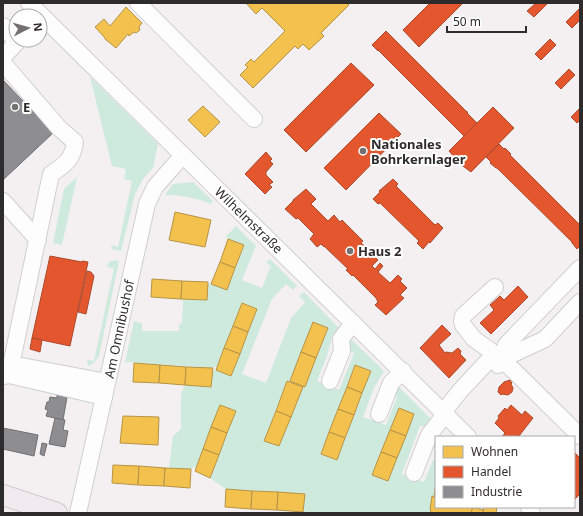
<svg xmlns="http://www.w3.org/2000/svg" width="583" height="516" viewBox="0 0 583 516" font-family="'Noto Sans',sans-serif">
<rect width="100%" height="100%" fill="#f4f0f2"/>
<g fill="#ceeadd" fill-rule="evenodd">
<path d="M90,77L158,144L153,168L143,179L135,194L121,251L112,249L111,245L118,247L132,181L124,179L126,169L112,166Z"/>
<path d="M77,177L62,245L53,243L64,189Z"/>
<path d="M193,182L213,201L211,204C196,198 182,195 165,195L173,184Z"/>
<path d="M236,226L256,246L242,280L262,288L271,266L266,263L270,259L297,286L293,290L286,284L272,299L242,374L266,383L291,318L305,302L299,296L304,292L339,328L333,334L327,356L317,381L339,390L354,353L346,349L348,336L384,371L374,388L363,417L386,425L397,397L390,394L396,384L432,420L428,428L420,426L402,474L424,482L433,460L436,461V490L434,497H432L430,509H431L430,513L303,512L304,494L226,489L210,478L235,411L220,405L197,466L191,469L169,468L173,436L181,429V394L185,385L216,370L231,376L257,309L242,303L218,365L213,368L125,362L134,321L142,323V331H179V324L182,323L183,299L207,300L208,284H211L227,290L244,246L228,239L226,236ZM313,322L328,328L305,387H303L279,446L264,441L287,381H290ZM355,365L371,371L336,460L321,454ZM399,408L414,414L388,481L373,474Z"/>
<path d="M115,260L119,261L99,356L94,363L88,366L87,360L94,361L114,268L107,267L109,262Z"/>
</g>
<g fill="#f2c14e" stroke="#b79444">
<path d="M246,3H347L349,5L321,33L324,36L309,50L303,44L298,49L295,46L253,88L240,75L248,67L245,65L251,59L254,62L285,31L262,8L256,14Z"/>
<path d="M126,7L142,23L139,27L140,30L136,33L134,32L129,36L128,34L116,48L105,39V38L95,27L104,19L110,26Z"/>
<path d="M203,106L220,122L205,137L188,120Z"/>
<path d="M175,212L211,220L205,247L169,240Z"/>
<path d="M228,239L244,245L235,268L220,262Z"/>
<path d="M220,262L235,268L227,290L211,284Z"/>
<path d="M152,279L182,281L181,299L151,297Z"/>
<path d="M182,281L208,282L207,300L181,299Z"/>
<path d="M242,303L257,309L248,332L233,326Z"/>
<path d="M313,322L328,328L316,358L301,352Z"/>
<path d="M233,326L248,332L240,354L224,348Z"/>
<path d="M224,348L240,354L231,376L216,370Z"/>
<path d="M301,352L316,358L305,387L290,381Z"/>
<path d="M134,363L160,365L159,383L133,382Z"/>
<path d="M160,365L186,367L185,385L159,383Z"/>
<path d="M355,365L371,371L362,393L347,387Z"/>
<path d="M186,367L213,368L211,387L185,385Z"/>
<path d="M287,381L303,387L291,417L276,411Z"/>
<path d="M347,387L362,393L354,415L338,409Z"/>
<path d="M220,405L236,411L227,433L211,427Z"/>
<path d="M399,408L414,414L406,436L390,430Z"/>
<path d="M338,409L354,415L345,438L329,432Z"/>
<path d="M276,411L291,417L279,446L264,441Z"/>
<path d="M123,416L159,417L158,445L120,443Z"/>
<path d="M211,427L227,433L219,455L203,449Z"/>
<path d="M390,430L406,436L397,458L381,452Z"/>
<path d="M329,432L345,438L337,460L321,454Z"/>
<path d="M203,449L219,455L210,478L195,471Z"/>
<path d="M381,452L397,458L388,481L372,475Z"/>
<path d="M113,465L139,466L138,485L112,483Z"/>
<path d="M139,466L165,468L164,486L138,485Z"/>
<path d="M165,468L191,469L190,488L164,486Z"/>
<path d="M226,489L252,491L251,509L225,507Z"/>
<path d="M434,489L436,490V507H476V508L473,507L471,513H430L431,509H430L432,496L434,497L435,490Z"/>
<path d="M252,491L278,492L277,510L251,509Z"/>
<path d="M278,492L305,494L303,512L277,510Z"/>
<path d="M473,507L483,510V513H471Z"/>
<path d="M484,507H497L496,513H483Z"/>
</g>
<g fill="#e4572e" stroke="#ad4a2d">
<path d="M430,3H463L419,47L403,30Z"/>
<path d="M536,3H548L534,17L527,11Z"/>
<path d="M580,8V20L572,28L566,22Z"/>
<path d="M386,31L467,112H468L467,113L477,123L464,136L378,50V51L372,45Z"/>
<path d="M550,39L556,45L541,60L535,54Z"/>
<path d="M351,63L374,85L306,152L284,130Z"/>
<path d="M569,69L575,75L561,89L555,83Z"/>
<path d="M493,107L514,128L471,172L456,161L457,160L449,151Z"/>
<path d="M580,108V120L577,123L571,117Z"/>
<path d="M379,113L401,134L346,190L324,168Z"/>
<path d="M499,144L504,149L505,148L511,154L510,155L580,225V246L577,249L572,243V242L497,168H496L490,163L491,162L486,157Z"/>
<path d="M266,152L272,159L270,161L273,164L266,172V175L273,182L269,185L272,187L265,194L245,174Z"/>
<path d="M393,179L398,184L396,186L435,225L438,223L443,228L430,243L429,242L423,249L417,243L419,241L380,203L378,204L373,199L380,192L379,191Z"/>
<path d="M306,189L316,199L311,204L328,221L334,215L340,222L342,220L363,241L361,243L373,253L372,254L378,260L372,266L375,269L380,263L383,266L378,272L390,283L398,275L402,279L400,281L407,288L400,295L404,298L386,315L375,305L378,302L376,298L353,275L352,276L346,270L348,269L324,246V247L321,244L317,247L310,239L314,234L298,218L296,219L285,209L293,201V200Z"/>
<path d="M50,256L82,262V261L88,262L70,346L32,338Z"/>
<path d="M87,271L91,272L94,276L86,314L78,312Z"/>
<path d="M518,286L528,297L491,334L480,323L494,310L490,305L500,296L504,300Z"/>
<path d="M442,325L451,334L439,345L445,353L446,352L452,353L458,348L461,351L460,354L466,360L449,378L420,348Z"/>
<path d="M32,338L42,340L40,352L30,349Z"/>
<path d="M510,380L512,383L511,384L513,388L512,392L508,395L502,394L501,395L498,392L499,387L504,382Z"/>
<path d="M511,405L522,415L525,411L533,418L519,436L502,437L505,433L495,423L499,418L498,416L505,408L507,410Z"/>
<path d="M574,452L580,458V494L574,500Z"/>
</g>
<g fill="#8d8d92" stroke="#707073">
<path d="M3,80L53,133L4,179L3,178Z"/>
<path d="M57,395L67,397L63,420L46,416L48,410L45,409L47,402H49L50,397L57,398Z"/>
<path d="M55,418L65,420L63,430L68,431L65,447L49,444Z"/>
<path d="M3,428L38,435L34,456L3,449Z"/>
<path d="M42,443L47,444L44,456L40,454Z"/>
</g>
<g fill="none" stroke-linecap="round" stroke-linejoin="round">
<defs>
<g id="minor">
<path d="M29,3L468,437"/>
<path d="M138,3L254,119"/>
<path d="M3,26L17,42L3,57"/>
<path d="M3,63L59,128L75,142C73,159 65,165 51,174L9,375L3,376"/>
<path d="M3,201L38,240"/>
<path d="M495,287L463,316L462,321L463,325L474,339L502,359L580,436"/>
<path d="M11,364L107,382"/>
<path d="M498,365L502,359L506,345L580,268"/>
<path d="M9,375L104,397"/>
<path d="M330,381L342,351L341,339L353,323"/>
<path d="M444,411L460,391L487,362L502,359L545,339L580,302"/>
<path d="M379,414L391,383L403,371"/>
<path d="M414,473L429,435L446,413"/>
<path d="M529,507L532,513"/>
<path d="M78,513L147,204L155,187L183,155"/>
</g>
<path id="major" d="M3,495L57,513"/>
</defs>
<use href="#minor" stroke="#d0cecf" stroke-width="18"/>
<use href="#major" stroke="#cdcbcc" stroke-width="22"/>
<use href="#minor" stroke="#fdfdfd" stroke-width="16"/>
<use href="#major" stroke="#f1eaef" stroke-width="20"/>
</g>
<g fill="#737071" stroke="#fff" stroke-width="1.5">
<circle cx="15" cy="107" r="4"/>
<circle cx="363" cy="151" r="4"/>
<circle cx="350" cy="251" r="4"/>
</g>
<g text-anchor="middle" stroke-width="4" stroke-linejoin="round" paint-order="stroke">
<g font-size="13" font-weight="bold" fill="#2e2b2c" stroke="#fff" text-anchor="start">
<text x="23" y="112">E</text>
<text x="371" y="149">Nationales<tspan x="371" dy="15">Bohrkernlager</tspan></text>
<text x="358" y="256">Haus 2</text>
</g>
<g font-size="13" fill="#2e2b2c" stroke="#fff">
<text transform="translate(249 220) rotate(44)" y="5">Wilhelmstraße</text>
<text transform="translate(119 329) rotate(-78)" y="5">Am Omnibushof</text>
</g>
</g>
<rect width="583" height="516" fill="none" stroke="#2e2b2c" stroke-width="8"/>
<rect x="435" y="436" width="140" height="72" fill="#ffffff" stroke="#abaaab"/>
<rect x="443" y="446" width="20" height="12" fill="#f2c14e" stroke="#abaaab"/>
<text x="471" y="456" font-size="12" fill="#2e2b2c">Wohnen</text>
<rect x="443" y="466" width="20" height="12" fill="#e4572e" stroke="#abaaab"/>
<text x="471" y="476" font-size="12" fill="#2e2b2c">Handel</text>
<rect x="443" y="486" width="20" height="12" fill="#8d8d92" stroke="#abaaab"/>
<text x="471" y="496" font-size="12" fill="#2e2b2c">Industrie</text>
<g transform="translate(28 28) rotate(84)"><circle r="19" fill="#ffffff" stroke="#abaaab"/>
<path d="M0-3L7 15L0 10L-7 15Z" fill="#737071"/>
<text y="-6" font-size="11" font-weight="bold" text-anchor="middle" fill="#2e2b2c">N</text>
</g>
<path d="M447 26v6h79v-6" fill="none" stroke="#2e2b2c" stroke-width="2"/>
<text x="453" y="26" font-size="12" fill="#2e2b2c" stroke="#ffffff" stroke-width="3" paint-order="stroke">50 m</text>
</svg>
